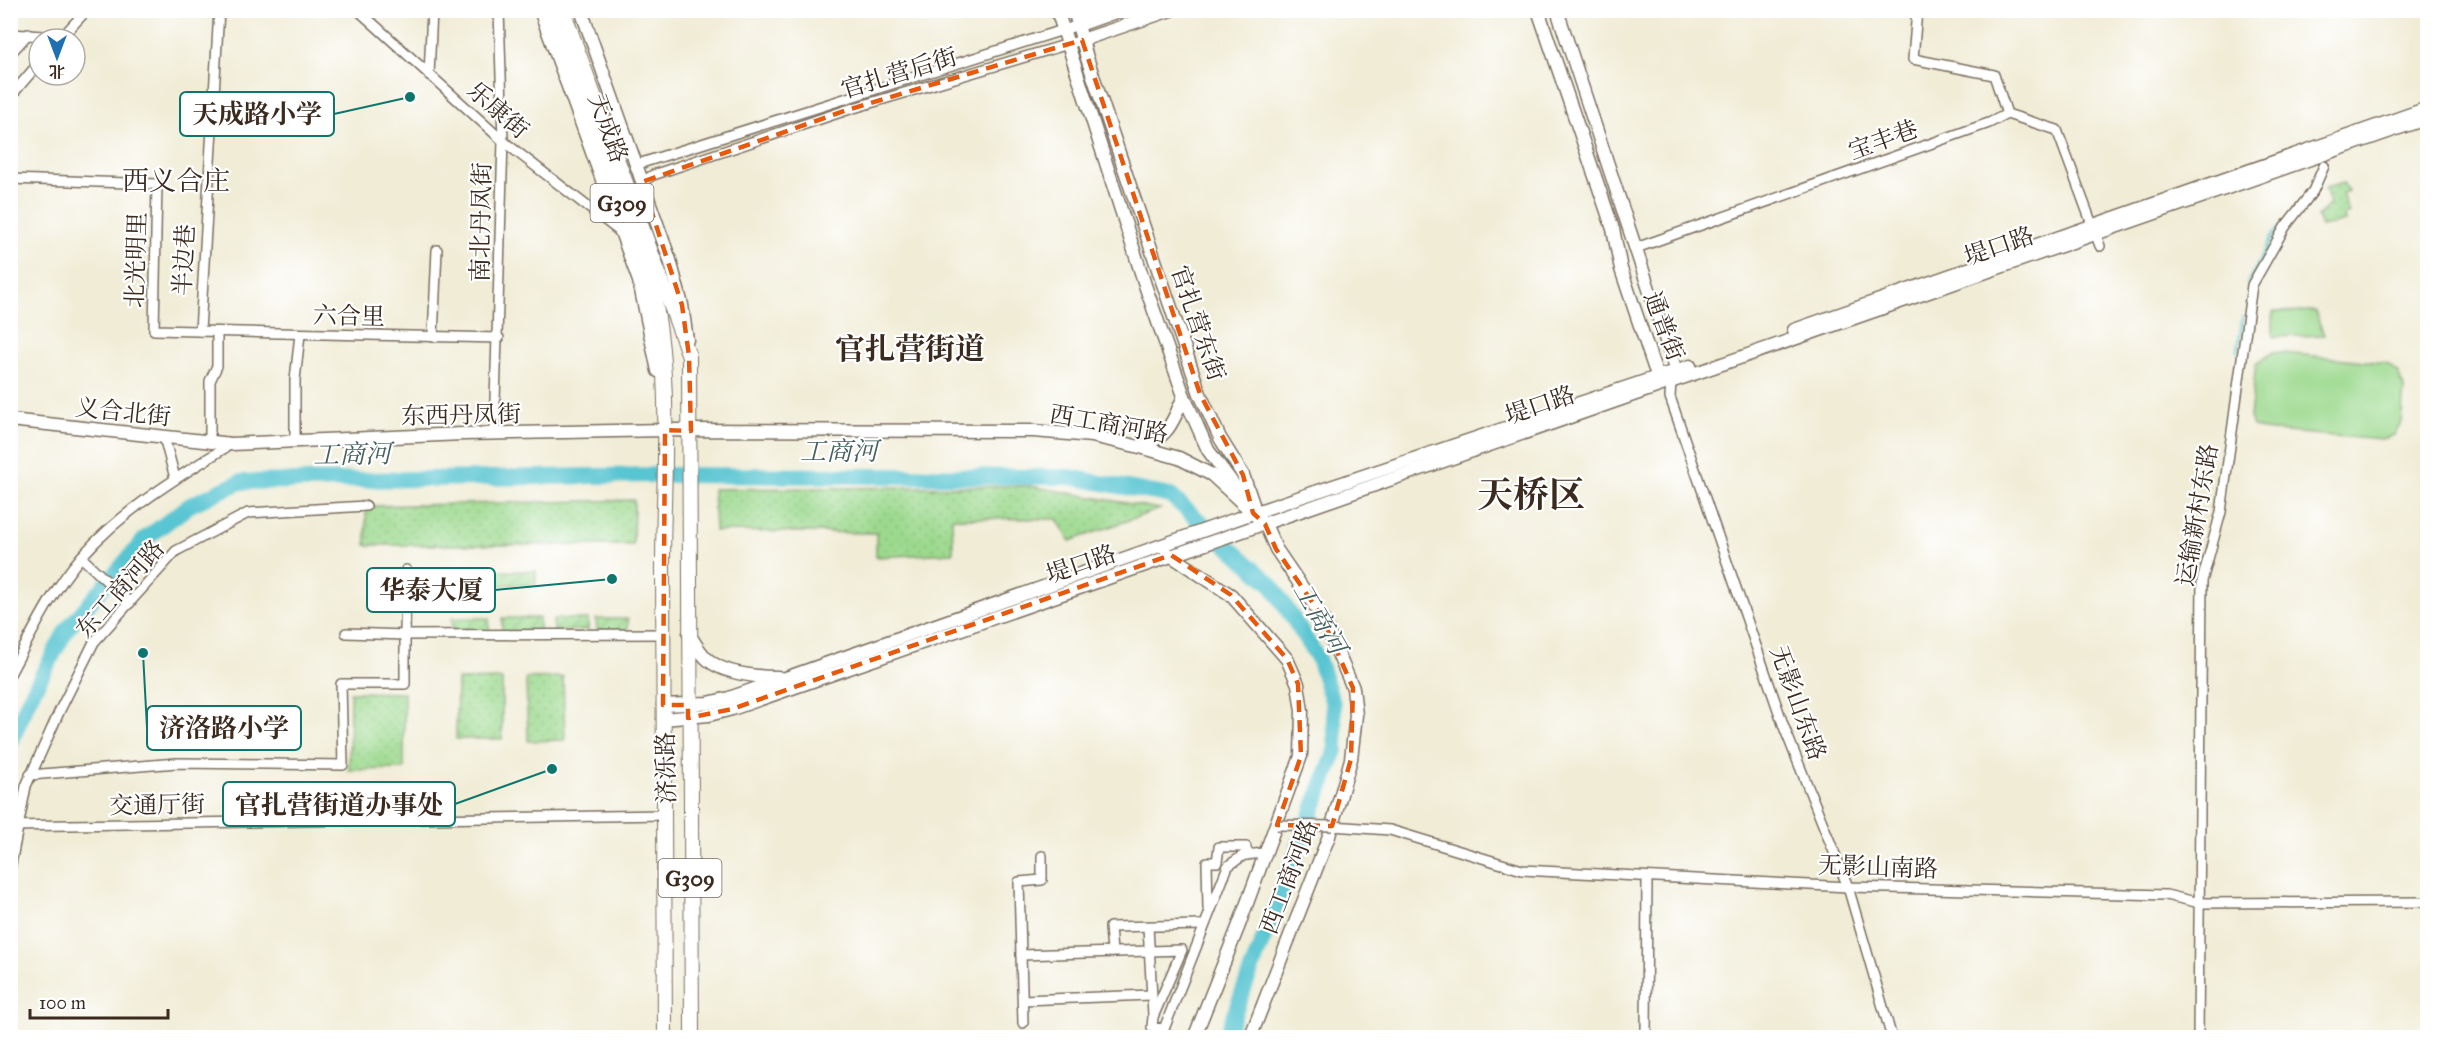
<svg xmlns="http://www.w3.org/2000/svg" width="2438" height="1048" viewBox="0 0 2438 1048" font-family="'IM FELL Great Primer','Noto Serif SC',serif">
<defs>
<pattern id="grass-dots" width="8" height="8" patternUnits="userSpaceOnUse" patternTransform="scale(1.5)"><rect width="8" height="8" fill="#9cd98e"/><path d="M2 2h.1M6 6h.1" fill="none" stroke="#87ba7a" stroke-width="1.8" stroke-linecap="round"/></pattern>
<pattern id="garden-furrows" width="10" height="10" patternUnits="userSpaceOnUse" patternTransform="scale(1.5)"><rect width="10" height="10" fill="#9cd98e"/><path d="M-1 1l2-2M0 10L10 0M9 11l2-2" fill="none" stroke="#87ba7a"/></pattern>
</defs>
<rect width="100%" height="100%" fill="#fff"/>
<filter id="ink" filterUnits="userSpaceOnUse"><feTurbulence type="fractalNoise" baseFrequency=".0167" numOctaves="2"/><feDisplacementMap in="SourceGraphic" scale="12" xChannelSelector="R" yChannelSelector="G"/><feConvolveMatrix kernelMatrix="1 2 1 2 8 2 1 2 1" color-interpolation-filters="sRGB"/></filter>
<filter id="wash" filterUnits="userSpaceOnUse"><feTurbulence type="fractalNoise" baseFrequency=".008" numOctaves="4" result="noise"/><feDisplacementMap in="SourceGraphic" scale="24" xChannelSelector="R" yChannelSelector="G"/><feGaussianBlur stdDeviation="1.35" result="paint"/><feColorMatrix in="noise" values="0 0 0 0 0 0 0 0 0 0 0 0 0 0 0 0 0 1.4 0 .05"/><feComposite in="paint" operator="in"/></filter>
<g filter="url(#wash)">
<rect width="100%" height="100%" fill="#f0ecd6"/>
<g fill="url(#grass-dots)" stroke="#6c8256" stroke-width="1.5">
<path d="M2343,183L2348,191L2342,194L2349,213L2344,215L2345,221L2321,227L2317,217L2330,204L2325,188Z"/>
<path d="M1030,486L1160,509L1070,541L1057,519L952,518L953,553L876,557V533L715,531L713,489Z"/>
<path d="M634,500L633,545H366V506Z"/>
<path d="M563,677L565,740L528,741L526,678Z"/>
<path d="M502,679V739H456L457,680Z"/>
<path d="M350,692L404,693V769L349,770Z"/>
</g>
<g fill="url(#garden-furrows)" stroke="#6c8256" stroke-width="1.5">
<rect x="499" y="571" width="37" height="14"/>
<rect x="452" y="618" width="37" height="13"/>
<rect x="502" y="618" width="37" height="14"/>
<path d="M553,619H588V630L554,631Z"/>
<path d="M596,619H628V630H597Z"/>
</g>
<g fill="#9cd98e" stroke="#6c8256" stroke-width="1.5">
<path d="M2315,311L2324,335L2273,337V312Z"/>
<path d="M2273,352L2386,363L2399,373L2404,388L2401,422L2394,435L2382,440L2262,430L2253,426L2250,417L2256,364Z"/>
</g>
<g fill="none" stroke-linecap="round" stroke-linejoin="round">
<g stroke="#59c5d2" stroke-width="3">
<path d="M2248,284L2272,236L2282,225"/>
<path d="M2238,351L2243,317"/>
</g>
<path stroke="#59c5d2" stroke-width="16" d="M10,745L29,699L67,629L146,538L190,505L240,482L655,475L1070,477L1171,496L1271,584L1318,658L1333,704L1336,750L1225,1038"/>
</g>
</g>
<g filter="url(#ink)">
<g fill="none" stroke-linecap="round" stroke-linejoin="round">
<defs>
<g id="minor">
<path d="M358,10L503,141L619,231"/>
<path d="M1917,10L1913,59L1994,75L2007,114"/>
<path d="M10,34L44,36L48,39"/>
<path d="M60,39L87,10"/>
<path d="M10,54L28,34"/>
<path d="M429,75L432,10"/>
<path d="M10,97L39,63"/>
<path d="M635,165L1079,25"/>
<path d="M10,179L157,184L154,330L499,338"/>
<path d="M642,182L653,175L847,110L1082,40"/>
<path d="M1636,248L1989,123L2007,114L2057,130L2100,246"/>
<path d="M200,331L219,10"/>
<path d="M433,337L437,250"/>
<path d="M1671,381L1670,397L1784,727L1848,887L1892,1038"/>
<path d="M494,434L503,141L499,10"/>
<path d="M164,437L175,478"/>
<path d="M295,441V380L300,334"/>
<path d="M210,443V381L217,366V332"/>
<path d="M81,557L130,603"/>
<path d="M346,633L405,635L406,570"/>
<path d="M10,674C31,635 52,590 82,556C123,510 179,476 231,444"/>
<path d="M30,775L177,763L343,765L341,684H405V635L663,634"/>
<path d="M10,826L664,815"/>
<path d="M1332,826L1390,830L1522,870L1848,887L2166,895L2200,903L2428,902"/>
<path d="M1042,856V880L1019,882L1021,955L1182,950L1153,1017L1152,1027L1164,1029L1228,866L1244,855L1265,853"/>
<path d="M10,869L26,786L60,710L94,642L176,551L248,513L366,506"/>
<path d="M1208,908L1207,862H1217L1219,847H1246L1247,855"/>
<path d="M1148,927L1153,1015"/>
<path d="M1112,952L1110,927L1203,925"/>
<path d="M1021,955L1023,1023"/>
<path d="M1023,1000L1151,995"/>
<path d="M1646,1038L1647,877"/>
<path d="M2198,1038L2202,581L2221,512L2252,285L2285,227L2313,191L2324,166"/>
</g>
<g id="major">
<path d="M540,10L639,281L658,371"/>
<path d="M581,10L670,260L682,305L687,340"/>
<path d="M1057,10L1146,288L1184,396L1208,450L1240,493"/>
<path d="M1074,10L1087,58L1200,394L1220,438L1243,475L1253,504"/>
<path d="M1538,10L1613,229L1621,269L1654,367L1658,376L1671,381L1676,371L1557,10"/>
<path d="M1079,25L1121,10"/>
<path d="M1082,40L1171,10"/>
<path d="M1794,330L2428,108"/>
<path d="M10,420L231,444L463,434L665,430L1034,431L1092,436L1140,447L1179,458L1212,475L1265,524L1276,549L1321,615L1353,688L1356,715L1351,759L1329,836L1250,1038"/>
<path d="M1140,447C1169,436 1172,424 1184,396"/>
<path d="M1167,553L1231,595L1287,659L1298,684L1302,711L1301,756L1239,925L1194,1038"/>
<path d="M689,634C694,642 699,651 706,658C722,674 757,677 778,677"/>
<path d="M663,705L708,703L729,698L1253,513L1690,366"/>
<path d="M663,719L709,715L732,709L2428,118"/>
</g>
<g id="highway">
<path d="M552,10L652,287C673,378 663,473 663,566C663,723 664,880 665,1038"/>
<path d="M563,10L689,356L692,1038"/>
</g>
</defs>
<use href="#minor" stroke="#7a6e5e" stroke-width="12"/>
<use href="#major" stroke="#7a6e5e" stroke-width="15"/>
<use href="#highway" stroke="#7a6e5e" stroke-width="16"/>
<use href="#minor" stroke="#fff" stroke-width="9"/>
<use href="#major" stroke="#fff" stroke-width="12"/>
<use href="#highway" stroke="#fff" stroke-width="14"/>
<defs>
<path id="minor-bridge" d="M1277,825L1332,826"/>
</defs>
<use href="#minor-bridge" stroke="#7a6e5e" stroke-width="12" stroke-linecap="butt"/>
<use href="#minor-bridge" stroke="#fff" stroke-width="9"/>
</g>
</g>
<path fill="none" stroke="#e8590c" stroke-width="4.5" stroke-dasharray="12 8" stroke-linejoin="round" d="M1082,40L1200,394L1243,475L1253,513L1265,524L1276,549L1321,615L1353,688L1351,759L1332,826L1277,825L1301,756L1298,684L1287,659L1231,595L1171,555L732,709L688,718V705H663L665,430L691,431L689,356L682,305L642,182L847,110Z"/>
<g text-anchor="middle" stroke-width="4.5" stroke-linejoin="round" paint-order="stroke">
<g fill="#fff" stroke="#766a62" stroke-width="1.5">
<rect x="590.5" y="184" width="63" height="38" rx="4.5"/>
<rect x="658.5" y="859" width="63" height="38" rx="4.5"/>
</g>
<g font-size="22" font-weight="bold" fill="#3b2a1e">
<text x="622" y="211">G309</text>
<text x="690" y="886">G309</text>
</g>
<g font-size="24" fill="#3b2a1e" stroke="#fff">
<text transform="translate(899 73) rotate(-17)" y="8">官扎营后街</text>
<text transform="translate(498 110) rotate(41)" y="8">乐康街</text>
<text transform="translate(608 128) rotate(70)" y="8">天成路</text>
<text transform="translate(1883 140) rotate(-20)" y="8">宝丰巷</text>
<text transform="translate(481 222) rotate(-89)" y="8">南北丹凤街</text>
<text transform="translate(1999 246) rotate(-19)" y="8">堤口路</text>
<text transform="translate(136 260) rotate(-88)" y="8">北光明里</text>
<text transform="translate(184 260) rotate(-87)" y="8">半边巷</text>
<text transform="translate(349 316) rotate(1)" y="8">六合里</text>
<text transform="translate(1198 323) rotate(71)" y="8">官扎营东街</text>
<text transform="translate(1664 326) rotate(69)" y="8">通普街</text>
<text transform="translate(1540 405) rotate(-19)" y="8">堤口路</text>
<text transform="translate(123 412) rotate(6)" y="8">义合北街</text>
<text transform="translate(461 415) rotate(-1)" y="8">东西丹凤街</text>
<text transform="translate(1109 424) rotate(10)" y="8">西工商河路</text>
<text transform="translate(2197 515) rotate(-80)" y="8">运输新村东路</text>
<text transform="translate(1081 564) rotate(-19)" y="8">堤口路</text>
<text transform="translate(120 589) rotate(-49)" y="8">东工商河路</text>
<text transform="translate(1798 703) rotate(70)" y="8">无影山东路</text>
<text transform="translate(666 768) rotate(-91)" y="8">济泺路</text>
<text transform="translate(157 805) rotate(-1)" y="8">交通厅街</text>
<text transform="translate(1878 867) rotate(2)" y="8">无影山南路</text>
<text transform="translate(1289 877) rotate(-69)" y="8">西工商河路</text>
</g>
<g font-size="26" font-style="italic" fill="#46605d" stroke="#fff">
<text x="839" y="460">工商河</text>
<text transform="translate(352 454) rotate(-1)" y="9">工商河</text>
<text transform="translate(1320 618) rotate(60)" y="9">工商河</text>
</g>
<g font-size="27" fill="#3b2a1e" stroke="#fff">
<text x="176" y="190">西义合庄</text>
</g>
<g font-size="30" font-weight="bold" fill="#3b2a1e" stroke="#fff">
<text x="910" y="359">官扎营街道</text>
</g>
<g font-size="36" font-weight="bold" fill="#3b2a1e" stroke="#fff">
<text x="1531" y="507">天桥区</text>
</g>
</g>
<path fill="none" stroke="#0f766e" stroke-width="2" d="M410 97L334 114M612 579L495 590M143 653L147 728M552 769L455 804"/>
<g fill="#0f766e" stroke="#fff" stroke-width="2">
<circle cx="410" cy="97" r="6"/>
<circle cx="612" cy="579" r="6"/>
<circle cx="143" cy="653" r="6"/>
<circle cx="552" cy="769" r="6"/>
</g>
<g fill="#fff" stroke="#0f766e" stroke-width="2">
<rect x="180" y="92" width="154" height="44" rx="6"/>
<rect x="367" y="568" width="128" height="44" rx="6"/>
<rect x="147" y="706" width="154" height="44" rx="6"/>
<rect x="223" y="782" width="232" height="44" rx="6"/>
</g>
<g font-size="26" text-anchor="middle" font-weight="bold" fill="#3b2a1e">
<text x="257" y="123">天成路小学</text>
<text x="431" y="599">华泰大厦</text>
<text x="224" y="737">济洛路小学</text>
<text x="339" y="814">官扎营街道办事处</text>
</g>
<rect width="2438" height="1048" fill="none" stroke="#fff" stroke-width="36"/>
<g transform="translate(57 57) rotate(180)"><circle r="28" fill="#ffffff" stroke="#b1aaa5" stroke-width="1.5"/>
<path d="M0-4.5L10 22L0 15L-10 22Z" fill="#1f6fb2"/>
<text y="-9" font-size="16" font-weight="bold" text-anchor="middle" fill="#3b2a1e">北</text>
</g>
<path d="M30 1009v9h138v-9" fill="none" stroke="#3b2a1e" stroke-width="3"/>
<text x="39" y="1009" font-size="18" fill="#3b2a1e" stroke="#ffffff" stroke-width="4.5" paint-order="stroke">100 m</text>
</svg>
